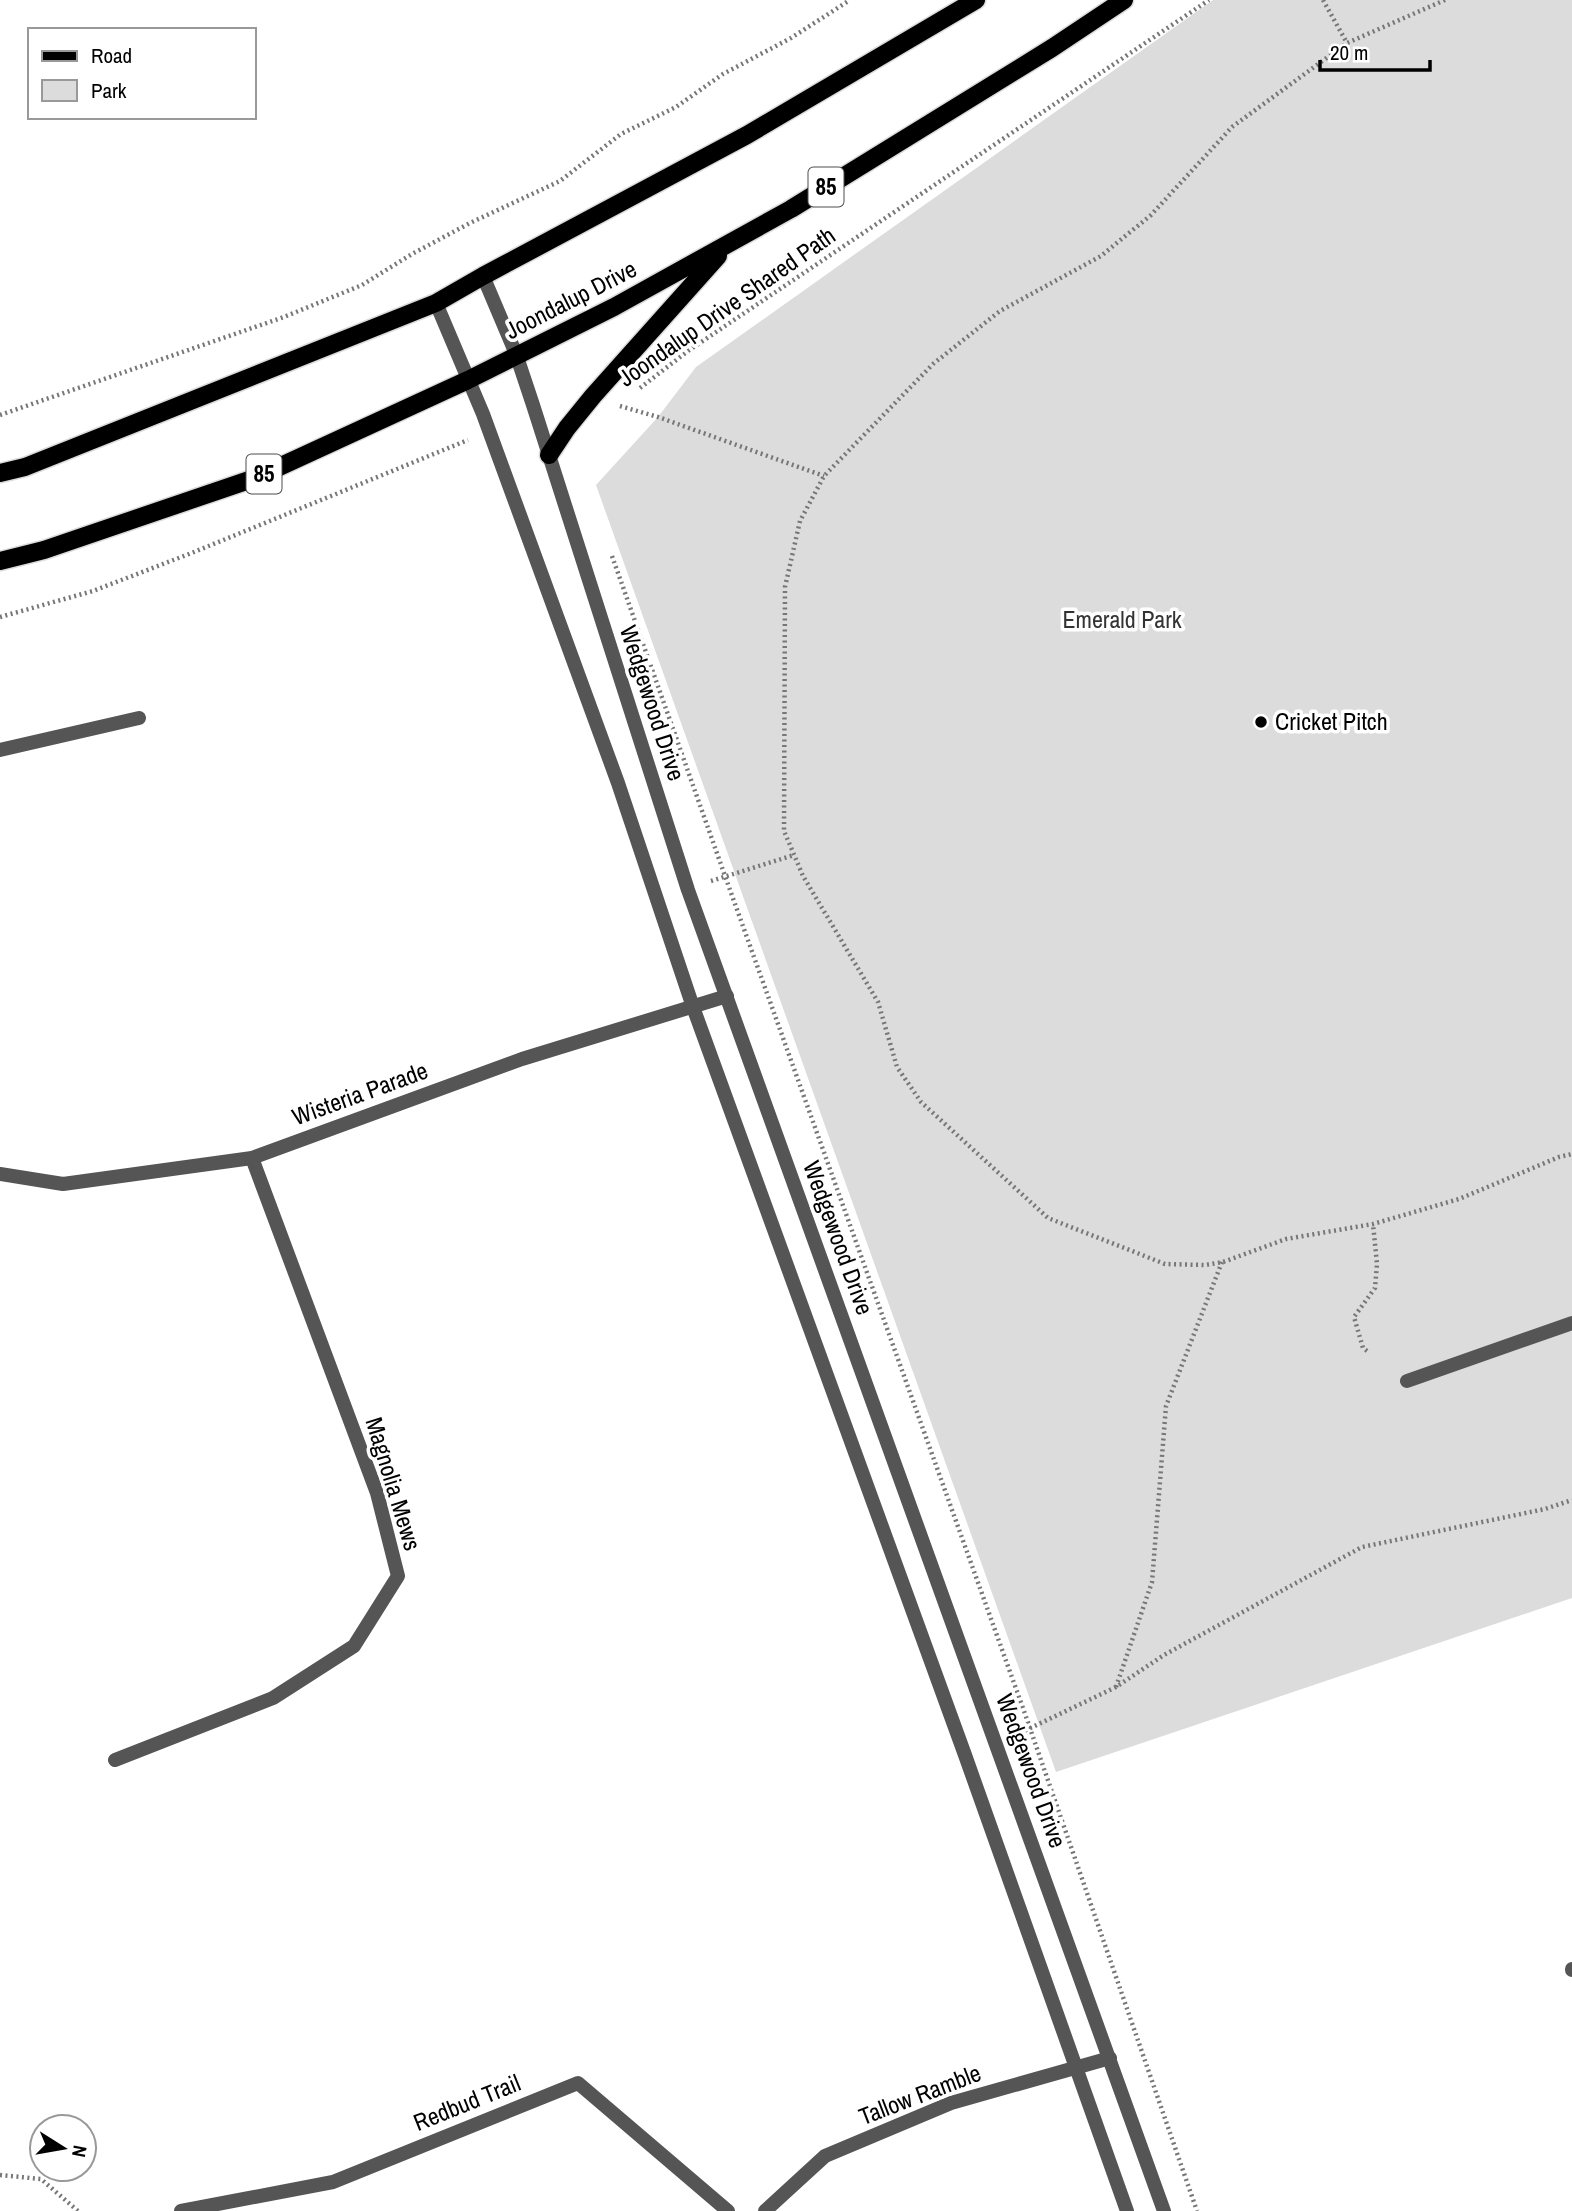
<svg xmlns="http://www.w3.org/2000/svg" width="1572" height="2211" viewBox="0 0 1572 2211" font-family="'Archivo Narrow',sans-serif">
<rect width="100%" height="100%" fill="#fff"/>
<path fill="#dcdcdc" d="M1213,0H1572V1598L1056,1772L596,485L658,417L696,367Z"/>
<g fill="none" stroke-linecap="round" stroke-linejoin="round">
<defs>
<g id="primary">
<path d="M549,455L567,428L593,396L718,256"/>
<path d="M0,473L25,467L436,303L483,276L747,135L976,0"/>
<path d="M0,561L44,550L255,478L468,380L614,307L791,209L1052,48L1124,0"/>
</g>
</defs>
<use href="#primary" stroke="#dbdbdb" stroke-width="21"/>
<g stroke="#777" stroke-width="4.5" stroke-dasharray="2 3.5" stroke-linecap="butt">
<path d="M1323,0L1347,43"/>
<path d="M1445,0L1347,43L1232,127L1151,215L1101,256L1000,311L933,364L824,476L800,521L785,587L784,831L803,876L878,1002L897,1067L921,1102L1048,1218L1165,1264L1205,1265L1223,1262L1286,1239L1373,1224L1459,1199L1559,1157L1572,1154"/>
<path d="M640,388L688,351L1209,0"/>
<path d="M620,406L658,417L824,476"/>
<path d="M0,415L284,317L362,285L412,254L470,223L560,181L621,134L676,107L723,74L791,38L850,0"/>
<path d="M612,556L725,876L1024,1711L1197,2211"/>
<path d="M0,617L93,591L189,554L468,440"/>
<path d="M711,881L794,855"/>
<path d="M1367,1351L1363,1348L1354,1317L1375,1288L1377,1264L1373,1224"/>
<path d="M1116,1687L1152,1582L1166,1406L1222,1262"/>
<path d="M1020,1733L1116,1687L1164,1655L1362,1547L1545,1509L1572,1500"/>
<path d="M0,2175L41,2179L78,2211"/>
</g>
<path stroke="#555" stroke-width="14" d="M1407,1381L1572,1323"/>
<g stroke="#555" stroke-width="14">
<path d="M0,750L139,718"/>
<path d="M0,1174L63,1184L252,1158L522,1059L727,996"/>
<path d="M115,1760L273,1698L354,1646L398,1576L377,1493L252,1158"/>
<path d="M1572,1969V1970"/>
<path d="M181,2211L333,2182L578,2083L728,2211"/>
<path d="M765,2211L825,2156L951,2103L1110,2058"/>
</g>
<g stroke="#555" stroke-width="14">
<path d="M483,276L516,354L533,405L688,890L1164,2211"/>
<path d="M436,303L483,414L618,783L693,1007L965,1755L1127,2211"/>
</g>
<use href="#primary" stroke="#000" stroke-width="18"/>
</g>
<circle fill="#000" stroke="#fff" stroke-width="2.5" cx="1261" cy="722" r="7"/>
<g text-anchor="middle" stroke-width="7" stroke-linejoin="round" paint-order="stroke">
<g fill="#fff" stroke="#4c4c4c" stroke-width="2">
<rect x="808.5" y="167.5" width="35" height="39" rx="5"/>
<rect x="246.5" y="454.5" width="35" height="39" rx="5"/>
</g>
<g font-size="23" font-weight="bold" fill="#000">
<text x="826" y="195">85</text>
<text x="264" y="482">85</text>
</g>
<g font-size="24" fill="#000" stroke="#fff">
<text transform="translate(571 300) rotate(-27)" y="8">Joondalup Drive</text>
<text transform="translate(727 307) rotate(-35)" y="8">Joondalup Drive Shared Path</text>
<text transform="translate(652 703) rotate(72)" y="8">Wedgewood Drive</text>
<text transform="translate(360 1094) rotate(-20)" y="8">Wisteria Parade</text>
<text transform="translate(838 1238) rotate(70)" y="8">Wedgewood Drive</text>
<text transform="translate(393 1484) rotate(73)" y="8">Magnolia Mews</text>
<text transform="translate(1031 1771) rotate(70)" y="8">Wedgewood Drive</text>
<text transform="translate(920 2095) rotate(-21)" y="8">Tallow Ramble</text>
<text transform="translate(467 2103) rotate(-22)" y="8">Redbud Trail</text>
</g>
<g font-size="24" fill="#333" stroke="#fff">
<text x="1122" y="628">Emerald Park</text>
</g>
<g font-size="24" fill="#000" stroke="#fff" text-anchor="start">
<text x="1275" y="730">Cricket Pitch</text>
</g>
</g>
<rect x="28" y="28" width="228" height="91" fill="#ffffff" stroke="#999999" stroke-width="2"/>
<rect x="42" y="51" width="35" height="10" fill="#000000" stroke="#999999" stroke-width="2"/>
<text x="91" y="63" font-size="21" fill="#000000">Road</text>
<rect x="42" y="80" width="35" height="21" fill="#dcdcdc" stroke="#999999" stroke-width="2"/>
<text x="91" y="98" font-size="21" fill="#000000">Park</text>
<g transform="translate(63 2148) rotate(101)"><circle r="33" fill="#ffffff" stroke="#999999" stroke-width="2"/>
<path d="M0-5L12 26L0 18L-12 26Z" fill="#000000"/>
<text y="-10" font-size="19" font-weight="bold" text-anchor="middle" fill="#000000">N</text>
</g>
<path d="M1320 60v10h110v-10" fill="none" stroke="#000000" stroke-width="3.5"/>
<text x="1330" y="60" font-size="21" fill="#000000" stroke="#ffffff" stroke-width="5" paint-order="stroke">20 m</text>
</svg>
